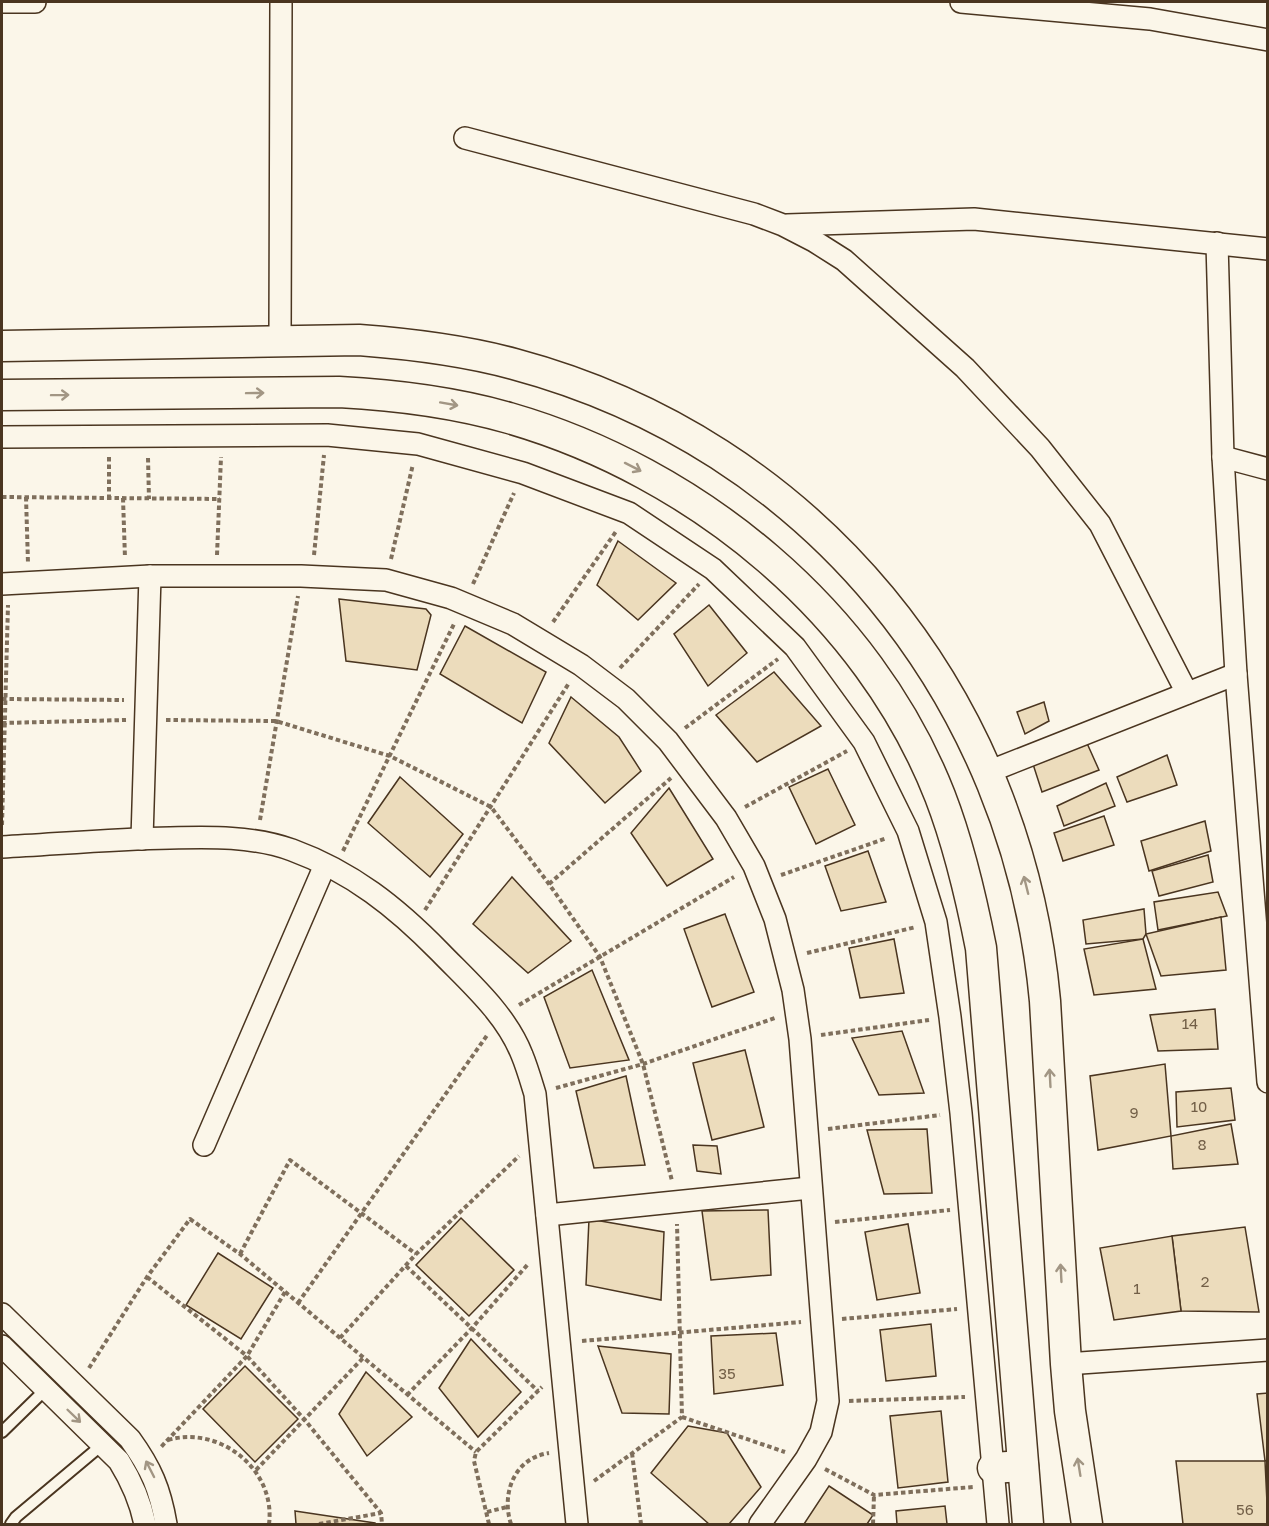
<svg xmlns="http://www.w3.org/2000/svg" width="1269" height="1526" viewBox="0 0 1269 1526" font-family="'Golos Text',sans-serif">
<rect width="100%" height="100%" fill="#fbf6e9"/>
<g fill="#ecdcbc" stroke="#4a3520" stroke-width="1.5">
<path d="M618,541L676,583L638,620L597,585Z"/>
<path d="M339,599L426,609L431,615L417,670L346,661Z"/>
<path d="M709,605L747,653L708,686L674,634Z"/>
<path d="M465,626L546,672L522,723L440,674Z"/>
<path d="M774,672L821,726L757,762L716,715Z"/>
<path d="M571,697L619,737L641,771L605,803L549,743Z"/>
<path d="M1044,702L1049,721L1025,734L1017,712Z"/>
<path d="M1086,741L1099,770L1042,792L1032,761Z"/>
<path d="M1167,755L1177,785L1127,802L1117,777Z"/>
<path d="M828,769L855,825L816,844L789,787Z"/>
<path d="M400,777L463,834L430,877L368,823Z"/>
<path d="M1106,783L1115,806L1064,826L1057,806Z"/>
<path d="M669,788L713,859L667,886L631,833Z"/>
<path d="M1104,816L1114,845L1063,861L1054,833Z"/>
<path d="M1205,821L1211,851L1149,871L1141,841Z"/>
<path d="M868,851L886,902L841,911L825,866Z"/>
<path d="M1208,855L1213,882L1159,896L1152,871Z"/>
<path d="M512,877L571,941L528,973L473,924Z"/>
<path d="M1218,892L1227,916L1158,930L1154,902Z"/>
<path d="M1144,909L1146,934L1143,939L1086,944L1083,920Z"/>
<path d="M725,914L754,992L712,1007L684,929Z"/>
<path d="M1221,917L1226,970L1161,976L1146,934Z"/>
<path d="M894,939L904,993L860,998L849,948Z"/>
<path d="M1143,939L1156,989L1094,995L1084,949Z"/>
<path d="M592,970L629,1060L570,1068L544,997Z"/>
<path d="M1215,1009L1218,1049L1158,1051L1150,1015Z"/>
<path d="M902,1031L924,1093L879,1095L852,1038Z"/>
<path d="M745,1050L764,1127L712,1140L693,1063Z"/>
<path d="M1165,1064L1171,1136L1098,1150L1090,1076Z"/>
<path d="M626,1076L645,1165L594,1168L576,1091Z"/>
<path d="M1231,1088L1235,1120L1177,1127L1176,1092Z"/>
<path d="M1231,1124L1238,1164L1173,1169L1171,1136Z"/>
<path d="M927,1129L932,1193L884,1194L867,1130Z"/>
<path d="M693,1145L717,1146L721,1174L697,1171Z"/>
<path d="M768,1210L771,1275L711,1280L702,1211Z"/>
<path d="M461,1218L514,1270L469,1316L416,1265Z"/>
<path d="M589,1219L664,1232L661,1300L586,1285Z"/>
<path d="M908,1224L920,1293L877,1300L865,1232Z"/>
<path d="M1245,1227L1259,1312L1181,1311L1172,1236Z"/>
<path d="M1172,1236L1181,1311L1114,1320L1100,1248Z"/>
<path d="M218,1253L273,1288L241,1339L186,1305Z"/>
<path d="M931,1324L936,1376L886,1381L880,1330Z"/>
<path d="M776,1333L783,1385L714,1394L711,1336Z"/>
<path d="M471,1339L521,1392L478,1437L439,1388Z"/>
<path d="M598,1346L671,1354L669,1414L622,1413Z"/>
<path d="M245,1366L298,1419L255,1462L203,1409Z"/>
<path d="M366,1372L412,1417L367,1456L339,1414Z"/>
<path d="M1268,1393V1460L1265,1461L1257,1394Z"/>
<path d="M941,1411L948,1482L898,1488L890,1416Z"/>
<path d="M688,1426L727,1433L761,1487L729,1524H709L651,1473Z"/>
<path d="M1176,1461H1265L1268,1524H1183Z"/>
<path d="M829,1486L873,1515L867,1524H804Z"/>
<path d="M945,1506L947,1524H897L896,1511Z"/>
<path d="M295,1511L375,1523L376,1524H296Z"/>
</g>
<g fill="none" stroke-linecap="round" stroke-linejoin="round">
<defs>
<g id="lane">
<path d="M2,1432L46,1389"/>
<path d="M11,1524L16,1517L103,1444"/>
</g>
<g id="street">
<path d="M2,2H35"/>
<path d="M961,2L1150,19L1268,40"/>
<path d="M465,138L754,214L783,225L814,241L844,260L965,368L1040,448L1100,524L1187,693"/>
<path d="M787,225L974,219L1268,249"/>
<path d="M1217,243L1223,457L1236,674L1268,1082"/>
<path d="M280,341L281,2"/>
<path d="M2,437L327,435L418,444L523,473L629,513L713,569L795,647L864,742L908,831L936,922L950,1017L961,1113L998,1524"/>
<path d="M1223,457L1268,469"/>
<path d="M2,584L150,576H301L386,580L451,598L513,624L581,665L626,699L668,741L726,818L754,866L775,919L793,990L800,1039L828,1401L821,1432L806,1459L760,1524"/>
<path d="M988,772L1236,674"/>
<path d="M142,839L150,576"/>
<path d="M2,847C58,844 114,839 170,838C211,837 253,836 292,850C352,872 396,907 440,952C470,983 506,1014 522,1055C527,1067 531,1081 535,1094L577,1524"/>
<path d="M204,1145L325,865"/>
<path d="M547,1215L810,1188"/>
<path d="M2,1314L130,1439C151,1468 160,1489 166,1524"/>
<path d="M2,1346L119,1461C132,1482 140,1500 145,1524"/>
<path d="M1066,1364L1268,1350"/>
</g>
<g id="secondary">
<path d="M2,346L359,340C412,344 463,350 514,364C813,444 1017,696 1045,1001L1066,1364L1070,1411L1087,1524"/>
<path d="M2,395L339,392C397,395 453,402 509,418C696,472 868,612 940,796C959,845 971,897 981,948L1028,1524"/>
<path d="M993,1468L1023,1466"/>
</g>
</defs>
<use href="#lane" stroke="#4a3520" stroke-width="14"/>
<use href="#street" stroke="#4a3520" stroke-width="24"/>
<use href="#secondary" stroke="#4a3520" stroke-width="33"/>
<g stroke="#7f6f5c" stroke-width="4" stroke-dasharray="4.5 3" stroke-linecap="butt">
<path d="M109,457V498"/>
<path d="M148,458L149,499"/>
<path d="M2,497L220,499"/>
<path d="M26,497L28,563"/>
<path d="M123,498L125,558"/>
<path d="M217,555L221,457"/>
<path d="M314,555L324,455"/>
<path d="M391,559L413,464"/>
<path d="M473,584L514,493"/>
<path d="M553,622L617,530"/>
<path d="M620,668L699,584"/>
<path d="M2,699L124,700"/>
<path d="M166,720L276,721L390,756L491,807L549,884L600,957L643,1064L672,1181"/>
<path d="M2,723L126,720"/>
<path d="M685,728L778,659"/>
<path d="M745,807L847,751"/>
<path d="M260,820L298,596"/>
<path d="M2,825L8,605"/>
<path d="M343,851L454,624"/>
<path d="M781,875L887,838"/>
<path d="M549,884L671,778"/>
<path d="M425,910L569,683"/>
<path d="M807,953L916,927"/>
<path d="M519,1005L734,877"/>
<path d="M821,1035L929,1020"/>
<path d="M556,1088L643,1064L775,1018"/>
<path d="M828,1129L940,1115"/>
<path d="M835,1222L950,1210"/>
<path d="M240,1254L290,1160L416,1254"/>
<path d="M406,1266L538,1391"/>
<path d="M147,1277L247,1356L160,1448"/>
<path d="M285,1292L247,1356L304,1419L381,1513L382,1524"/>
<path d="M298,1303L488,1034"/>
<path d="M842,1319L957,1309"/>
<path d="M340,1338L416,1254L519,1156"/>
<path d="M582,1341L801,1322"/>
<path d="M89,1368L147,1277L190,1219L240,1254L476,1452"/>
<path d="M407,1395L472,1328L529,1263"/>
<path d="M849,1401L965,1397"/>
<path d="M682,1417L785,1452"/>
<path d="M168,1440C220,1425 276,1470 269,1524"/>
<path d="M632,1453L641,1524"/>
<path d="M825,1469L874,1495L973,1487"/>
<path d="M256,1470L363,1358"/>
<path d="M594,1481L682,1417L677,1224"/>
<path d="M487,1512L507,1507"/>
<path d="M319,1524L381,1513"/>
<path d="M489,1524L474,1461L476,1452L542,1387"/>
<path d="M511,1524C501,1494 514,1458 549,1453"/>
<path d="M873,1524L874,1495"/>
</g>
<use href="#lane" stroke="#fbf6e9" stroke-width="10"/>
<use href="#street" stroke="#fbf6e9" stroke-width="21"/>
<use href="#secondary" stroke="#fbf6e9" stroke-width="30"/>
</g>
<defs><path id="oneway-shaft" d="M-6 0H5M1.5-3L5.5 0L1.5 3" fill="none" stroke-width="1.6" stroke-linecap="round" stroke-linejoin="round" transform="scale(1.5)"/></defs>
<g stroke="#a29684">
<use href="#oneway-shaft" transform="translate(255 393) rotate(-1)"/>
<use href="#oneway-shaft" transform="translate(60 395) rotate(-1)"/>
<use href="#oneway-shaft" transform="translate(449 404) rotate(10)"/>
<use href="#oneway-shaft" transform="translate(633 467) rotate(27)"/>
<use href="#oneway-shaft" transform="translate(1026 885) rotate(-104)"/>
<use href="#oneway-shaft" transform="translate(1050 1078) rotate(-93)"/>
<use href="#oneway-shaft" transform="translate(1061 1273) rotate(-93)"/>
<use href="#oneway-shaft" transform="translate(74 1416) rotate(44)"/>
<use href="#oneway-shaft" transform="translate(1079 1467) rotate(-99)"/>
<use href="#oneway-shaft" transform="translate(150 1469) rotate(-117)"/>
</g>
<g text-anchor="middle" stroke-width="4.5" stroke-linejoin="round" paint-order="stroke">
<g font-size="15" fill="#725f47">
<text x="1190" y="1029">14</text>
<text x="1199" y="1112">10</text>
<text x="1134" y="1118">9</text>
<text x="1202" y="1150">8</text>
<text x="1205" y="1287">2</text>
<text x="1137" y="1294">1</text>
<text x="727" y="1379">35</text>
<text x="1245" y="1515">56</text>
</g>
</g>
<rect width="1269" height="1526" fill="none" stroke="#4a3520" stroke-width="6"/>
</svg>
